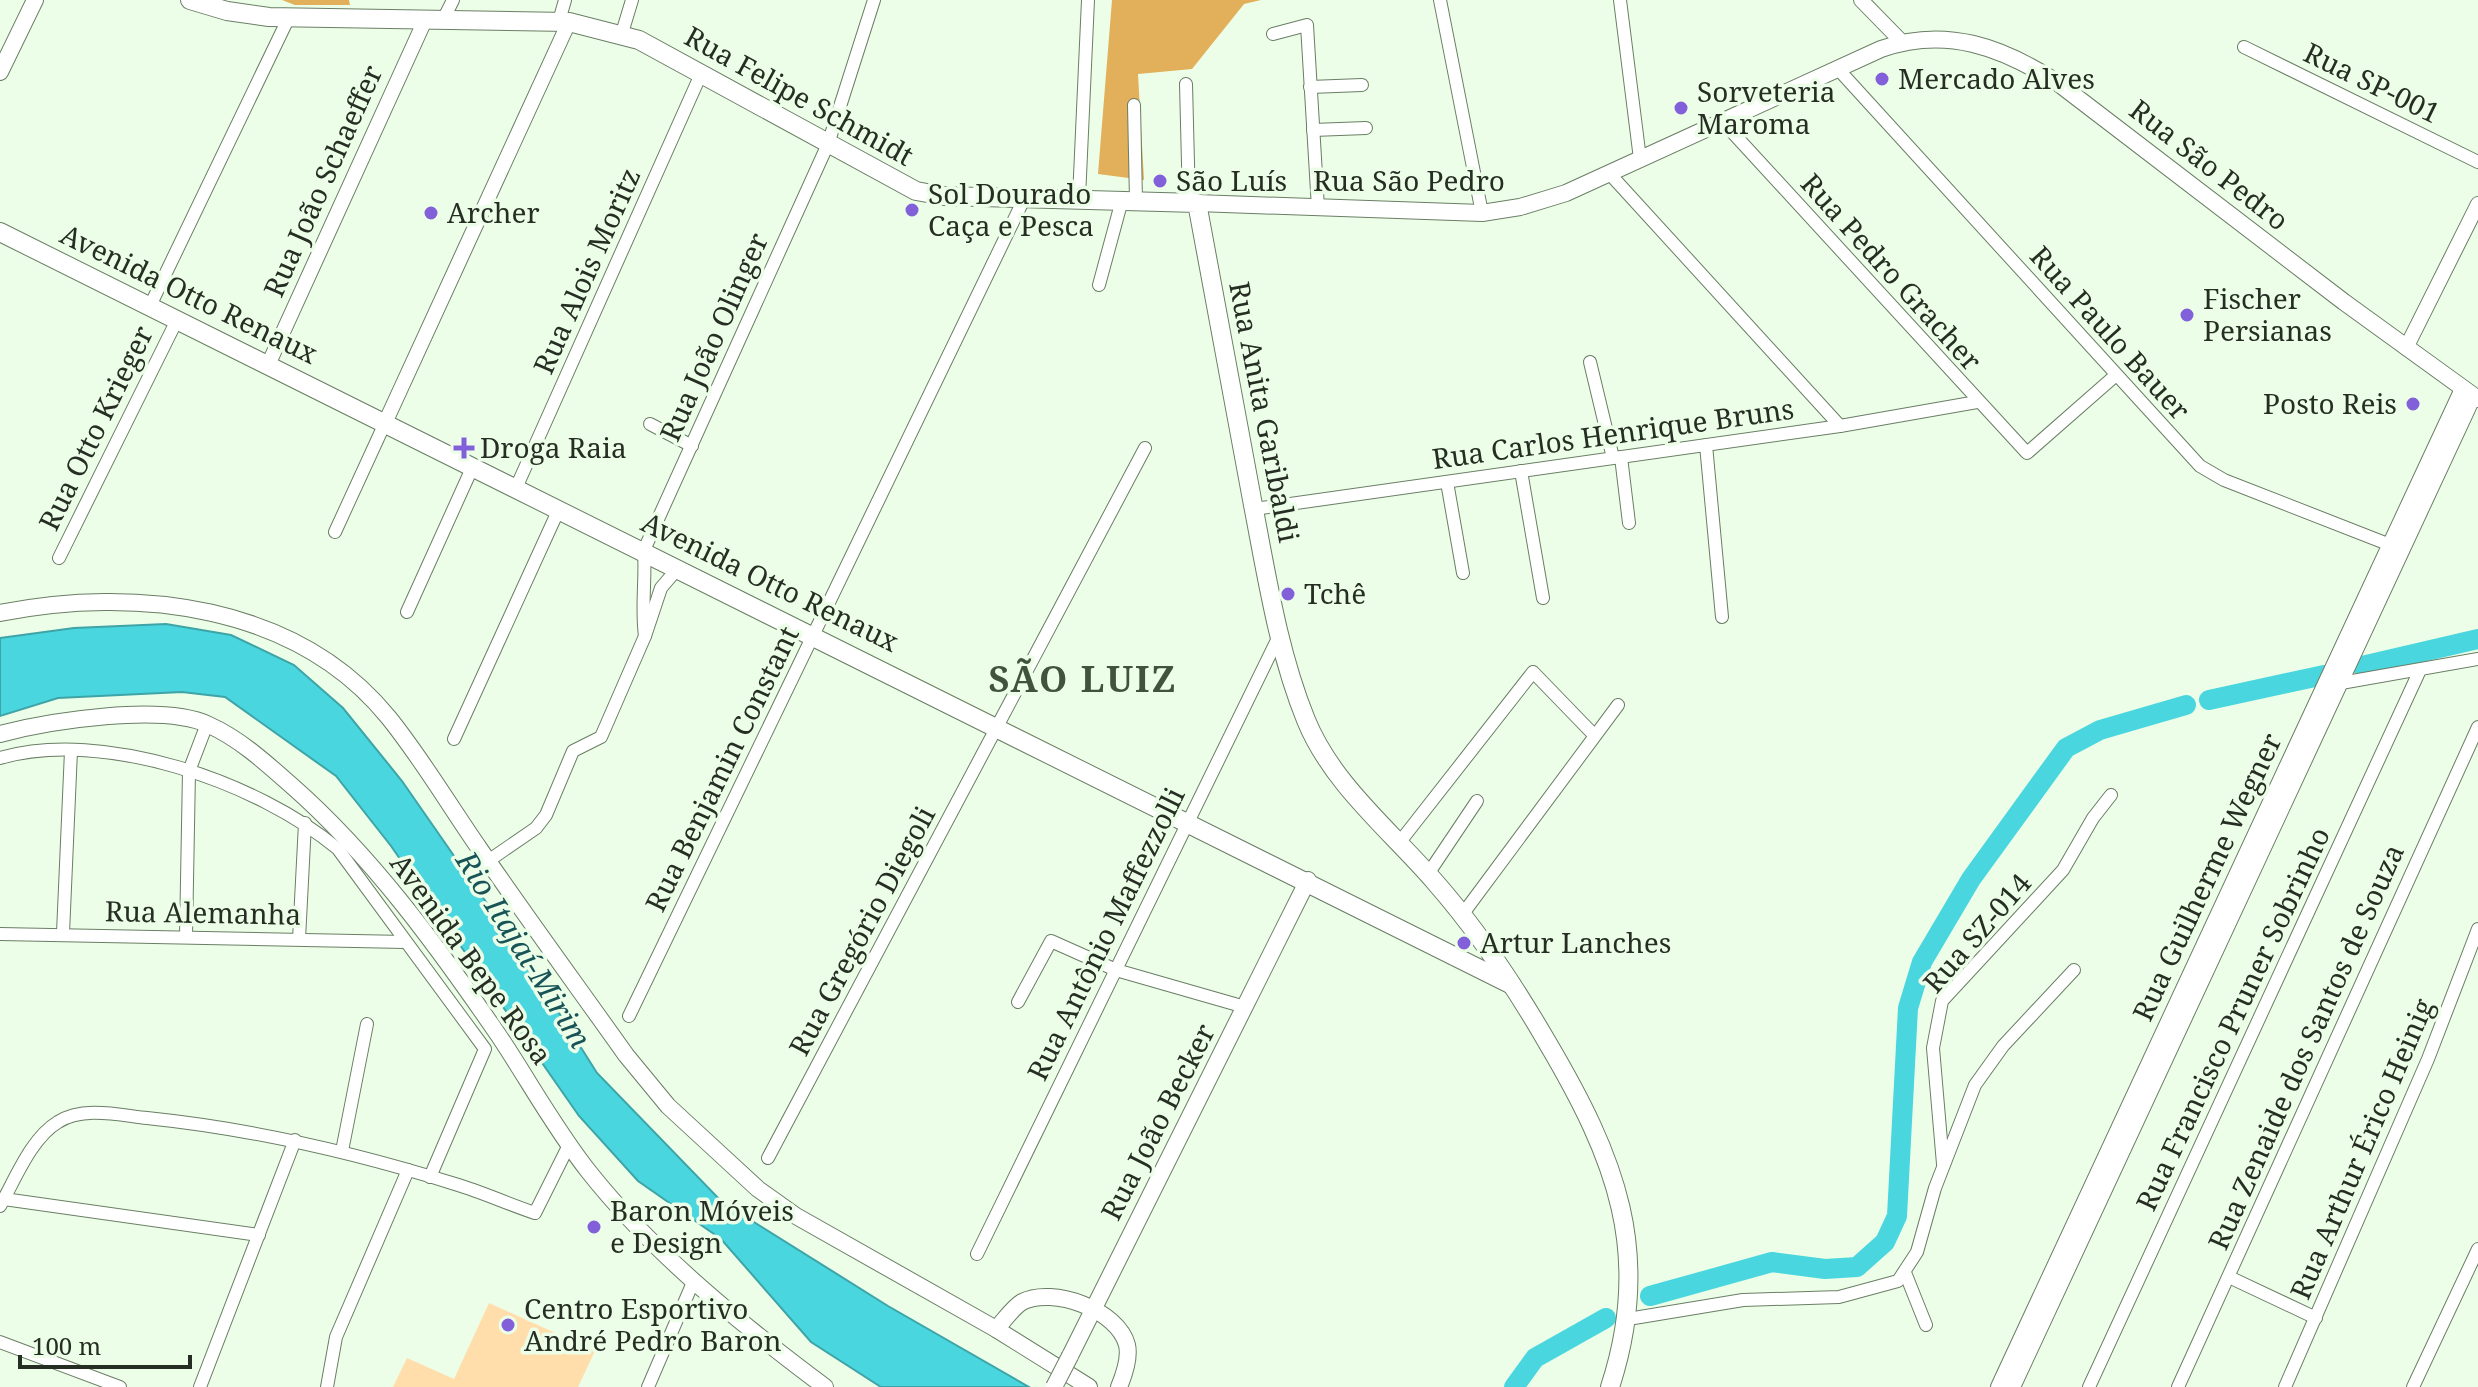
<svg xmlns="http://www.w3.org/2000/svg" width="2478" height="1387" viewBox="0 0 2478 1387" font-family="'Noto Serif',serif">
<rect width="100%" height="100%" fill="#ecfee7"/>
<path fill="#ffdeab" d="M489,1303L595,1351L578,1387H393L407,1358L454,1379Z"/>
<g fill="#e2af5a">
<path d="M282,0H349L350,5H295Z"/>
<path d="M1112,0H1261L1244,4L1192,69L1138,74L1144,180L1098,174Z"/>
</g>
<path fill="#49d6df" stroke="#3ea4a7" stroke-width="2" d="M166,624L231,635L294,665L343,708L402,781L520,951L597,1073L722,1202L888,1306L1029,1387H881L811,1342L721,1239L638,1181L579,1116L391,846L336,776L225,697L182,692L58,698L0,716V638L74,628Z"/>
<g fill="none" stroke-linecap="round" stroke-linejoin="round">
<g stroke="#49d6df" stroke-width="20">
<path d="M2362,666L2478,639"/>
<path d="M2209,700L2324,675"/>
<path d="M1650,1296L1772,1262L1825,1269L1857,1267L1885,1242L1897,1216L1908,1008L1922,962L1971,879L2066,748L2100,730L2186,705"/>
<path d="M1514,1387L1535,1358L1606,1318"/>
</g>
<defs>
<g id="minor">
<path d="M1440,0L1482,213"/>
<path d="M1620,0L1640,159"/>
<path d="M444,18L453,0"/>
<path d="M559,21L565,0"/>
<path d="M622,33L632,0"/>
<path d="M1273,34L1307,25L1318,208"/>
<path d="M2244,47L2478,162"/>
<path d="M1838,69L2200,466L2224,480L2398,548"/>
<path d="M1186,84L1189,203"/>
<path d="M1310,87L1362,85"/>
<path d="M1134,105L1136,201"/>
<path d="M1722,121L2027,453L2116,375"/>
<path d="M1313,130L1366,128"/>
<path d="M1609,173L1840,426"/>
<path d="M1079,198L1088,0"/>
<path d="M1099,285L1122,200"/>
<path d="M150,306L289,17"/>
<path d="M1590,362L1613,458"/>
<path d="M650,424L692,446"/>
<path d="M1706,445L1722,617"/>
<path d="M1621,457L1629,523"/>
<path d="M1521,471L1543,598"/>
<path d="M1447,482L1463,573"/>
<path d="M516,488L701,74"/>
<path d="M1254,509L1840,426L1977,402"/>
<path d="M335,532L385,423"/>
<path d="M59,558L177,320"/>
<path d="M407,612L473,466"/>
<path d="M645,636C641,607 646,580 644,550L828,144L874,0"/>
<path d="M2335,681L2341,683L2478,659"/>
<path d="M454,739L559,509"/>
<path d="M0,758C103,728 258,782 338,849L485,1049L430,1177"/>
<path d="M1399,843L1533,672L1594,735"/>
<path d="M488,861L536,828L546,815L573,751L601,737L645,636L661,588L678,568"/>
<path d="M1428,874L1477,801"/>
<path d="M1462,915L1618,705"/>
<path d="M63,933L71,751"/>
<path d="M0,934L405,942"/>
<path d="M186,936L189,771L207,724"/>
<path d="M299,939L305,823"/>
<path d="M1018,1002L1051,941L1116,970L1245,1007"/>
<path d="M629,1016L1025,197"/>
<path d="M342,1151L367,1024"/>
<path d="M768,1158L1145,448"/>
<path d="M1943,1164L1933,1048L1942,1001L2063,870L2093,818L2111,795"/>
<path d="M4,1199L259,1235"/>
<path d="M0,1206C15,1180 31,1138 58,1122C83,1106 119,1115 147,1118C253,1129 353,1152 455,1184C482,1192 508,1204 535,1213L569,1145"/>
<path d="M977,1254L1279,636"/>
<path d="M1906,1275L1926,1325"/>
<path d="M2229,1277L2316,1318"/>
<path d="M1628,1319L1743,1300L1839,1297L1898,1281L1917,1252L1935,1188L1975,1085L2003,1046L2074,970"/>
<path d="M0,1342L120,1387"/>
<path d="M200,1387L295,1140"/>
<path d="M327,1387L336,1337L408,1170"/>
<path d="M648,1387L694,1280"/>
<path d="M2089,1387L2420,670"/>
<path d="M2178,1387L2478,727"/>
<path d="M2285,1387L2428,1059L2478,929"/>
<path d="M2413,1387L2478,1249"/>
</g>
<g id="tertiary">
<path d="M1861,0L1902,42"/>
<path d="M2406,348L2478,204"/>
<path d="M268,365L426,18"/>
<path d="M385,423L569,22"/>
</g>
<g id="secondary">
<path d="M0,72L35,0"/>
<path d="M1197,203L1482,213L1520,207L1566,193L1881,49C1946,26 2002,47 2058,83L2344,302L2478,399"/>
<path d="M0,613C135,586 297,604 389,718C422,759 449,805 479,848C527,918 577,986 626,1055L668,1106L758,1189L796,1216L996,1329L1089,1387"/>
<path d="M0,734C49,721 163,703 209,725C240,739 266,763 291,785C372,856 438,947 499,1036C529,1081 555,1129 589,1172C654,1254 742,1325 825,1387"/>
<path d="M996,1329C1004,1321 1012,1308 1022,1302C1053,1286 1118,1310 1127,1345C1130,1358 1124,1375 1119,1387"/>
<path d="M1070,1356L1308,880"/>
<path d="M1999,1387L2463,389"/>
<path d="M2012,1387L2473,396"/>
</g>
<g id="primary">
<path d="M190,0L227,11L269,17L569,22L639,40L916,191L944,196L1197,203C1216,304 1234,404 1253,505C1267,577 1278,651 1306,720C1332,784 1390,830 1435,882C1478,931 1514,985 1547,1042C1615,1157 1654,1253 1610,1387"/>
<path d="M0,232L1512,985"/>
</g>
</defs>
<use href="#minor" stroke="#6a7e65" stroke-width="14"/>
<use href="#tertiary" stroke="#6a7e65" stroke-width="16"/>
<use href="#secondary" stroke="#6a7e65" stroke-width="18"/>
<use href="#primary" stroke="#6a7e65" stroke-width="20"/>
<use href="#minor" stroke="#fff" stroke-width="12"/>
<use href="#tertiary" stroke="#fff" stroke-width="14"/>
<use href="#secondary" stroke="#fff" stroke-width="16"/>
<use href="#primary" stroke="#fff" stroke-width="18"/>
<defs>
<path id="secondary-bridge" d="M1054,1387L1070,1356"/>
</defs>
<use href="#secondary-bridge" stroke="#6a7e65" stroke-width="18" stroke-linecap="butt"/>
<use href="#secondary-bridge" stroke="#fff" stroke-width="16"/>
</g>
<g fill="#8160da" stroke="#ecfee7" stroke-width="3">
<circle cx="1882" cy="79" r="8"/>
<circle cx="1681" cy="108" r="8"/>
<circle cx="1160" cy="181" r="8"/>
<circle cx="912" cy="210" r="8"/>
<circle cx="431" cy="213" r="8"/>
<circle cx="2187" cy="315" r="8"/>
<circle cx="2413" cy="404" r="8"/>
<path d="M460 436h8v8h8v8h-8v8h-8v-8h-8v-8h8z"/>
<circle cx="1288" cy="594" r="8"/>
<circle cx="1464" cy="943" r="8"/>
<circle cx="594" cy="1227" r="8"/>
<circle cx="508" cy="1325" r="8"/>
</g>
<g text-anchor="middle" stroke-width="7" stroke-linejoin="round" paint-order="stroke">
<g font-size="28" fill="#262e24" stroke="#ecfee7" text-anchor="start">
<text x="1898" y="89">Mercado Alves</text>
<text x="1697" y="102">Sorveteria<tspan x="1697" dy="32">Maroma</tspan></text>
<text x="1176" y="191">São Luís</text>
<text x="928" y="204">Sol Dourado<tspan x="928" dy="32">Caça e Pesca</tspan></text>
<text x="447" y="223">Archer</text>
<text x="2203" y="309">Fischer<tspan x="2203" dy="32">Persianas</tspan></text>
<text x="2397" y="414" text-anchor="end">Posto Reis</text>
<text x="480" y="458">Droga Raia</text>
<text x="1304" y="604">Tchê</text>
<text x="1480" y="953">Artur Lanches</text>
<text x="610" y="1221">Baron Móveis<tspan x="610" dy="32">e Design</tspan></text>
<text x="524" y="1319">Centro Esportivo<tspan x="524" dy="32">André Pedro Baron</tspan></text>
</g>
<g font-size="28" fill="#262e24" stroke="#ecfee7">
<text transform="translate(2372 83) rotate(26)" y="10">Rua SP-001</text>
<text transform="translate(799 96) rotate(29)" y="10">Rua Felipe Schmidt</text>
<text transform="translate(2209 165) rotate(38)" y="10">Rua São Pedro</text>
<text transform="translate(323 181) rotate(-66)" y="10">Rua João Schaeffer</text>
<text x="1409" y="191">Rua São Pedro</text>
<text transform="translate(587 271) rotate(-66)" y="10">Rua Alois Moritz</text>
<text transform="translate(1891 272) rotate(48)" y="10">Rua Pedro Gracher</text>
<text transform="translate(189 294) rotate(26)" y="10">Avenida Otto Renaux</text>
<text transform="translate(2110 333) rotate(48)" y="10">Rua Paulo Bauer</text>
<text transform="translate(714 337) rotate(-66)" y="10">Rua João Olinger</text>
<text transform="translate(1264 412) rotate(79)" y="10">Rua Anita Garibaldi</text>
<text transform="translate(96 428) rotate(-64)" y="10">Rua Otto Krieger</text>
<text transform="translate(1613 434) rotate(-8)" y="10">Rua Carlos Henrique Bruns</text>
<text transform="translate(770 582) rotate(26)" y="10">Avenida Otto Renaux</text>
<text transform="translate(722 769) rotate(-64)" y="10">Rua Benjamin Constant</text>
<text transform="translate(2207 877) rotate(-65)" y="10">Rua Guilherme Wegner</text>
<text transform="translate(203 913) rotate(1)" y="10">Rua Alemanha</text>
<text transform="translate(862 931) rotate(-62)" y="10">Rua Gregório Diegoli</text>
<text transform="translate(1977 933) rotate(-49)" y="10">Rua SZ-014</text>
<text transform="translate(1106 934) rotate(-64)" y="10">Rua Antônio Maffezzolli</text>
<text transform="translate(471 959) rotate(54)" y="10">Avenida Bepe Rosa</text>
<text transform="translate(2233 1019) rotate(-65)" y="10">Rua Francisco Pruner Sobrinho</text>
<text transform="translate(2306 1047) rotate(-66)" y="10">Rua Zenaide dos Santos de Souza</text>
<text transform="translate(1158 1122) rotate(-63)" y="10">Rua João Becker</text>
<text transform="translate(2362 1149) rotate(-67)" y="10">Rua Arthur Érico Heinig</text>
</g>
<g font-size="30" font-style="italic" fill="#185457" stroke="#ecfee7">
<text transform="translate(523 950) rotate(58)" y="10">Rio Itajaí-Mirim</text>
</g>
<g font-size="36" font-weight="bold" letter-spacing="2" fill="#40533c" stroke="#ecfee7">
<text x="1083" y="692">SÃO LUIZ</text>
</g>
</g>
<path d="M20 1355v12h170v-12" fill="none" stroke="#262e24" stroke-width="4"/>
<text x="32" y="1355" font-size="24" fill="#262e24" stroke="#ecfee7" stroke-width="6" paint-order="stroke">100 m</text>
</svg>
